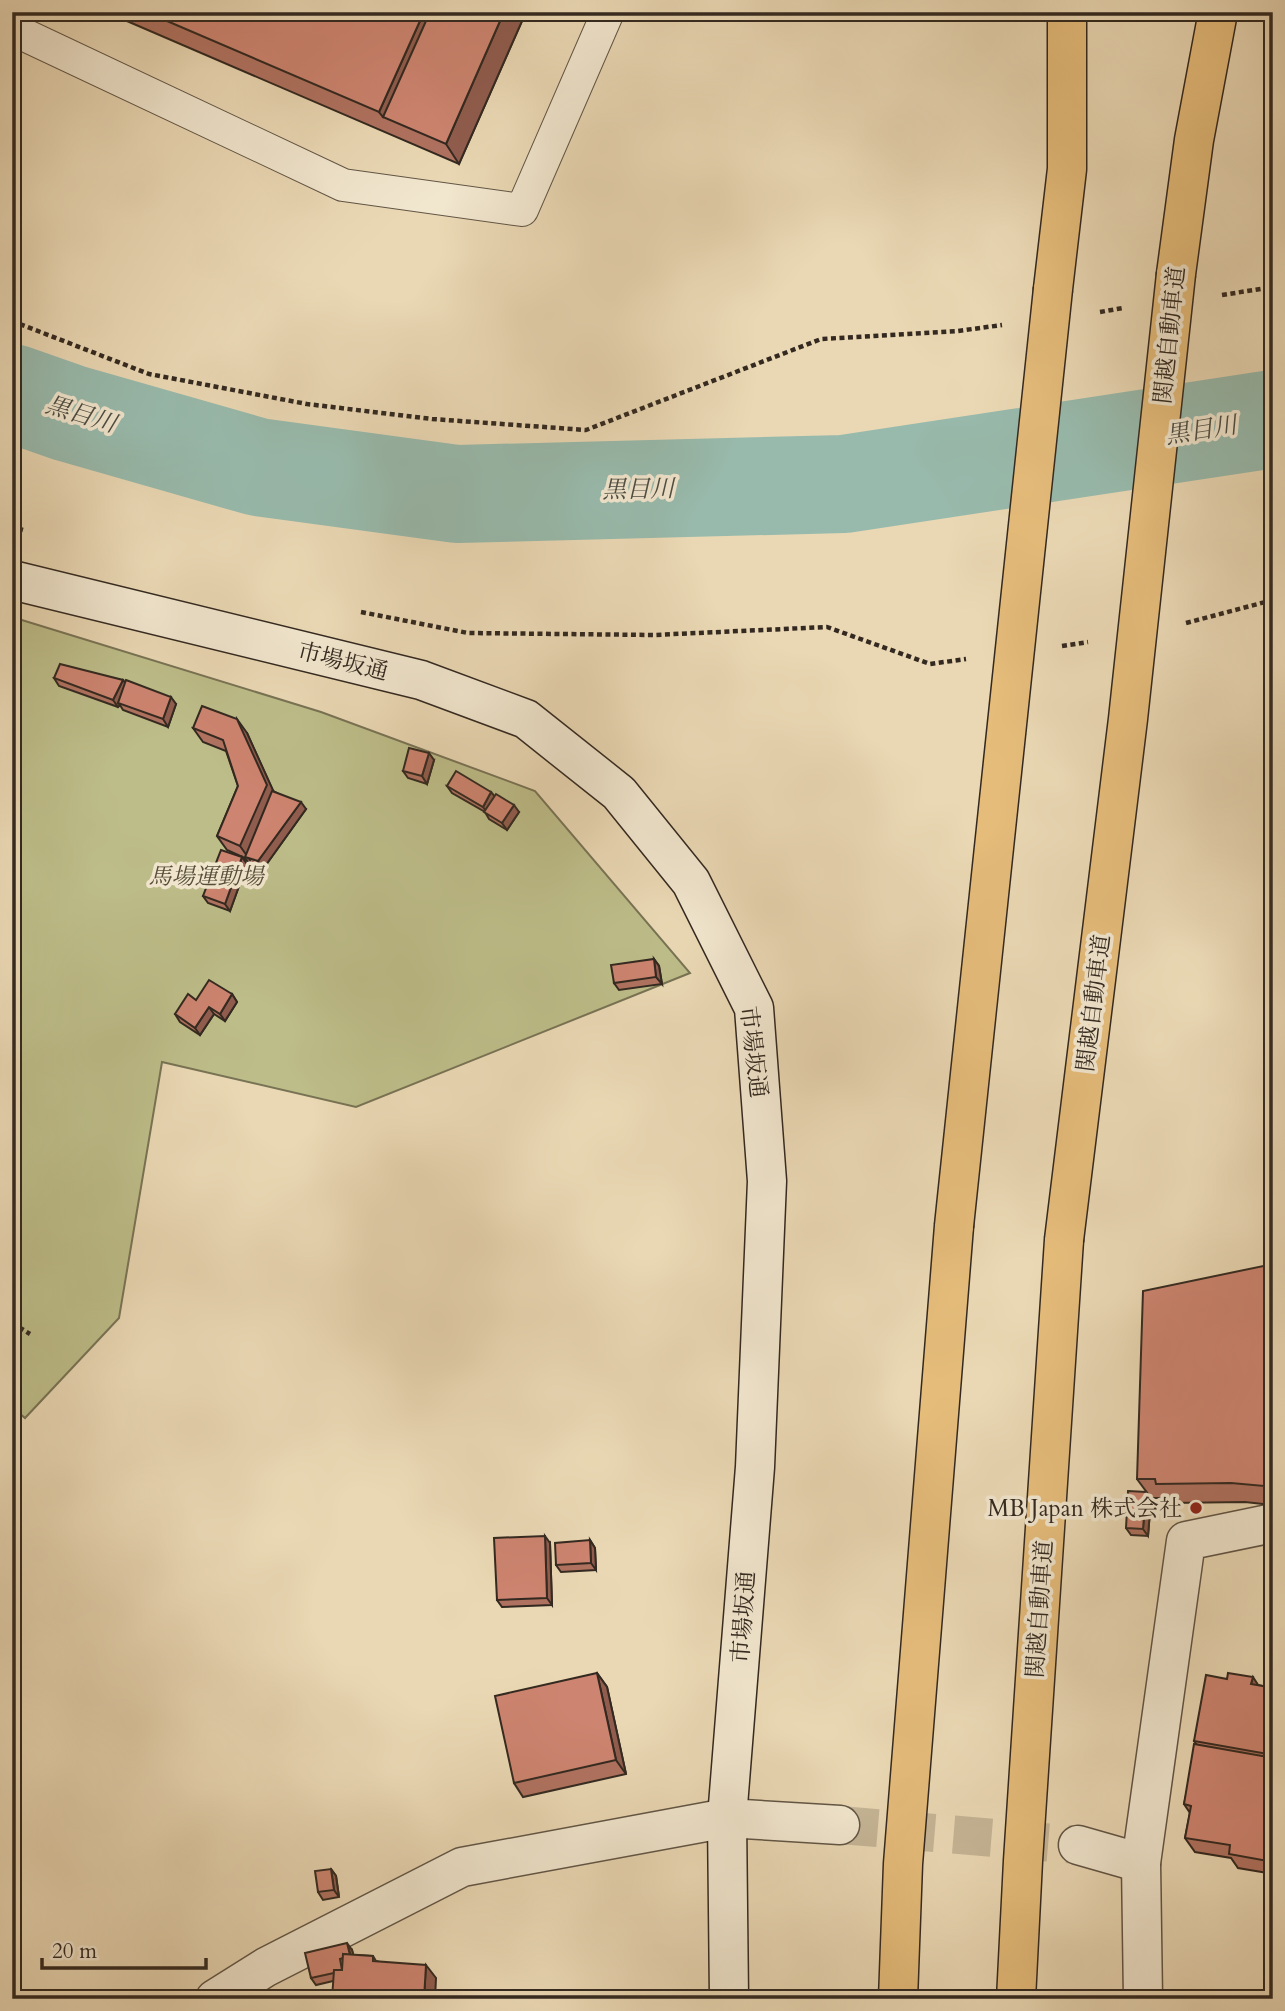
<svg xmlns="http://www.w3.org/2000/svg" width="1285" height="2011" viewBox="0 0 1285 2011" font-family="Cardo,'Noto Serif JP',serif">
<rect width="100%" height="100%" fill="#ead8b4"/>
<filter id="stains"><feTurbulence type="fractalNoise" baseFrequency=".00286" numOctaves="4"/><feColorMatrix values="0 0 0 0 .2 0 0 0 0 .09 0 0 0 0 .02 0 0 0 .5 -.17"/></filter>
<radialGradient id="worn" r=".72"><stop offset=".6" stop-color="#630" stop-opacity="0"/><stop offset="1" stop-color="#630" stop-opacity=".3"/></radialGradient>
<path fill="#bdbd89" stroke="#787354" stroke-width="2" d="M12,617L321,712L535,791L690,973L356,1107L162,1062L119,1318L25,1418L12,1407Z"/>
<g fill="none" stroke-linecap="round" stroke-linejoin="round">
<path stroke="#98baac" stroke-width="98" d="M12,393L69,413L258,467L457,494L844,484L1273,419"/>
<path stroke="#c5b596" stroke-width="38" stroke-dasharray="38 19" stroke-linecap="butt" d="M840,1825L1078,1845"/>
<defs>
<path id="lane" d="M12,29L343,185L522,210L608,12"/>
<g id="street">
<path d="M1078,1845L1141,1863"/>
<path d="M215,1999L266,1967L462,1867L727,1818L840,1825"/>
<path d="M1143,1999L1141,1863L1186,1541L1273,1523"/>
</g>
<path id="secondary" d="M12,580L421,680L526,719L619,793L691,882L754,1008L767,1181L755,1467L727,1818L729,1999"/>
<g id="highway">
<path d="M1176,274L1194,140L1218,12"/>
<path d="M1053,289L1067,169V12"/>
<path d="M898,1999L903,1864L954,1226"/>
<path d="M1016,1999L1023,1861L1064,1240"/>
</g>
</defs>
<use href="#lane" stroke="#615545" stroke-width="34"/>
<use href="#street" stroke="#615545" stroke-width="41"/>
<use href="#secondary" stroke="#332920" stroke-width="41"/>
<use href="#highway" stroke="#332920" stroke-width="41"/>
<g stroke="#332920" stroke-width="4.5" stroke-dasharray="5 3.5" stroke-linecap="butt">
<path d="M1222,295L1273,287"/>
<path d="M1100,312L1123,308"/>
<path d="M12,321L149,374L307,404L432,419L586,430L821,339L958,331L1002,325"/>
<path d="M12,527L23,530"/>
<path d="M361,612L468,633L654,635L827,627L930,664L966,659"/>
<path d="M1186,623L1273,600"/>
<path d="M1062,646L1088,642"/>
<path d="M12,1323L30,1334"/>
</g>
<use href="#lane" stroke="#f1e6ce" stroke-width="32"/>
<use href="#street" stroke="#f1e6ce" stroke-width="38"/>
<use href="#secondary" stroke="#f1e6ce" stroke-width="38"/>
<use href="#highway" stroke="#e5bc7a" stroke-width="38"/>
<defs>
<g id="highway-bridge">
<path d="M954,1226L1053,289"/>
<path d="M1064,1240L1128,719L1176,274"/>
</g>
</defs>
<use href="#highway-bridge" stroke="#332920" stroke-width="41" stroke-linecap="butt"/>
<use href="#highway-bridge" stroke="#e5bc7a" stroke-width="38"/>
</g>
<g fill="#b07260" stroke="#332920" stroke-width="2">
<path d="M106,12H526L459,164Z"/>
<path d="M54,678L123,680L125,683L176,704L168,727L123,710L120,705L118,707L59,686Z"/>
<path d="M193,728L247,733L273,791L306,809L263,869L250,864L245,858L227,850L217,836L238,786L226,751L203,742Z"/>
<path d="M434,760L427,784L408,778L403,771Z"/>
<path d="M447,786L494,796L519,812L507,830L489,819L485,812L452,793Z"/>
<path d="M242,857L247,864L230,911L208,903L203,896Z"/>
<path d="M654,959L659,966L662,984L619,990L614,983Z"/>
<path d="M232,994L237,1002L225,1021L214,1014L200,1035L180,1022L175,1014L196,1000Z"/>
<path d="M1273,1264V1505L1245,1502L1169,1503L1166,1498H1151L1137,1479Z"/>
<path d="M1146,1492L1151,1499L1148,1536L1131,1535L1126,1528Z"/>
<path d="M590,1540L595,1548L596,1570L561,1572L556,1565Z"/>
<path d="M550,1543L552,1605L502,1607L497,1600Z"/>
<path d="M597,1673L607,1687L626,1774L523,1797L514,1783Z"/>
<path d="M1258,1685L1273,1688V1874L1238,1868L1231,1858L1195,1852L1185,1838L1190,1813L1184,1804L1197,1745L1194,1741Z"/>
<path d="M331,1869L336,1876L339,1897L323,1900L318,1892Z"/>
<path d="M352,1950L353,1955L373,1956L376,1961L436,1978L333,1981L316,1985L311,1978Z"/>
</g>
<g fill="#905c4e" stroke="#332920" stroke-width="2">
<path d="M424,12H452L383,117L379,112Z"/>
<path d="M504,12H526L459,164L446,144Z"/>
<path d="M123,680L128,687L118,703L120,705L118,707L113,700Z"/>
<path d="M171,697L176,704L168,727L163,719Z"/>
<path d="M237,719L247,733L277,799L250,860L240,846Z"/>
<path d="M429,753L434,760L427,784L422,776Z"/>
<path d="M491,792L497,799L488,814L483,807Z"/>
<path d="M301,802L306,809L263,869L258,861Z"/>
<path d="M514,805L519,812L507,830L502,823Z"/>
<path d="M242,857L247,864L230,911L225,904Z"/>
<path d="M654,959L659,966L662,984L656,977Z"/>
<path d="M232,994L237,1002L225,1021L220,1014Z"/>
<path d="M209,1007L214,1014L200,1035L195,1028Z"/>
<path d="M1266,1454L1273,1463V1498L1264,1486Z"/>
<path d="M1146,1492L1151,1499L1148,1536L1143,1529Z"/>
<path d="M545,1536L550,1543L552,1605L547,1598Z"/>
<path d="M590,1540L595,1548L596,1570L591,1563Z"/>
<path d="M597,1673L607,1687L626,1774L616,1760Z"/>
<path d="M1253,1677L1262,1691L1251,1684Z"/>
<path d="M331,1869L336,1876L339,1897L334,1890Z"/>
<path d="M347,1943L352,1950L356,1963L351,1956Z"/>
<path d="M426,1965L436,1978L435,1999H424Z"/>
</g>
<g fill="#cd8470" stroke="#332920" stroke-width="2">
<path d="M146,12H424L379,112Z"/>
<path d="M430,12H504L446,144L383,117Z"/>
<path d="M60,664L123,680L113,700L54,678Z"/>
<path d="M126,680L171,697L163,719L118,703Z"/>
<path d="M202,706L237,719L267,785L240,846L217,836L238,786L223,740L193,728Z"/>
<path d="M409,748L429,753L422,776L403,771Z"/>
<path d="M456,771L491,792L483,807L447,786Z"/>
<path d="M272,791L301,802L258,861L245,857Z"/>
<path d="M496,794L514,805L502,823L484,812Z"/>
<path d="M221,850L242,857L225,904L203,896Z"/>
<path d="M654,959L656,977L614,983L611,965Z"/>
<path d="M209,980L232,994L220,1014L209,1007L195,1028L175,1014L188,994L196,1000Z"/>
<path d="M1273,1264V1454H1266L1264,1486L1231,1483L1156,1484L1155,1479H1137L1143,1291Z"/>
<path d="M1128,1491L1146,1492L1143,1529L1126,1528Z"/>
<path d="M545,1536L547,1598L497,1600L494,1538Z"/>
<path d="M590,1540L591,1563L556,1565L555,1543Z"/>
<path d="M597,1673L616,1760L514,1783L495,1696Z"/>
<path d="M1228,1673L1253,1677L1251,1684L1273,1688V1755L1194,1741L1206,1675L1227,1679Z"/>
<path d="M1194,1744L1273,1758V1862L1229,1854L1230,1845L1185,1838L1191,1806L1184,1804Z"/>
<path d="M331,1869L334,1890L318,1892L315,1871Z"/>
<path d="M347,1943L350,1955L343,1954V1958L340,1959L342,1970H334V1973L311,1978L305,1953Z"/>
<path d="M343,1954L373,1956V1961L426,1965L424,1999H332L334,1970H342Z"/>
</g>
<circle fill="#8f2418" stroke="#f1e6ce" stroke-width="2.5" cx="1196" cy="1508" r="7"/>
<g text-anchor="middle" stroke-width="7" stroke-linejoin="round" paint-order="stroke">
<g font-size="23" fill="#332920" stroke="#f1e6ce">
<text transform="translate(1169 335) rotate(-84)" y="8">関越自動車道</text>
<text transform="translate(343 661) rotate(14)" y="8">市場坂通</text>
<text transform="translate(1093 1003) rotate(-83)" y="8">関越自動車道</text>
<text transform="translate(754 1052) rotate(83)" y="8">市場坂通</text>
<text transform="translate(1039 1609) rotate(-86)" y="8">関越自動車道</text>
<text transform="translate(743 1617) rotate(-86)" y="8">市場坂通</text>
</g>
<g font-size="23" font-style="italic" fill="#564e3a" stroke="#f1e6ce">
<text x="206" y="884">馬場運動場</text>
</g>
<g font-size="23" fill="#332920" stroke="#f1e6ce" text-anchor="end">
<text x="1182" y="1516">MB Japan 株式会社</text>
</g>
<g font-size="24" font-style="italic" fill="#4c4d43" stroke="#f1e6ce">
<text transform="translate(81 414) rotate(17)" y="8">黒目川</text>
<text transform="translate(1201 430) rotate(-9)" y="8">黒目川</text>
<text transform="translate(638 489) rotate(-1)" y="8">黒目川</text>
</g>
</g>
<rect width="1285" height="2011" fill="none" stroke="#ead8b4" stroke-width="42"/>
<rect x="14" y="14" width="1257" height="1983" fill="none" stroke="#332920" stroke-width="3.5"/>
<rect x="21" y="21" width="1243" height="1969" fill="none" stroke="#332920" stroke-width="2"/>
<path d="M42 1958v10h164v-10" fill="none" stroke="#332920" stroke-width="3.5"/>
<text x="52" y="1958" font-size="21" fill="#332920" stroke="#f1e6ce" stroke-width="5" paint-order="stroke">20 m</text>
<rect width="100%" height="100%" filter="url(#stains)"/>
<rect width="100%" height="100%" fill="url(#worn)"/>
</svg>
